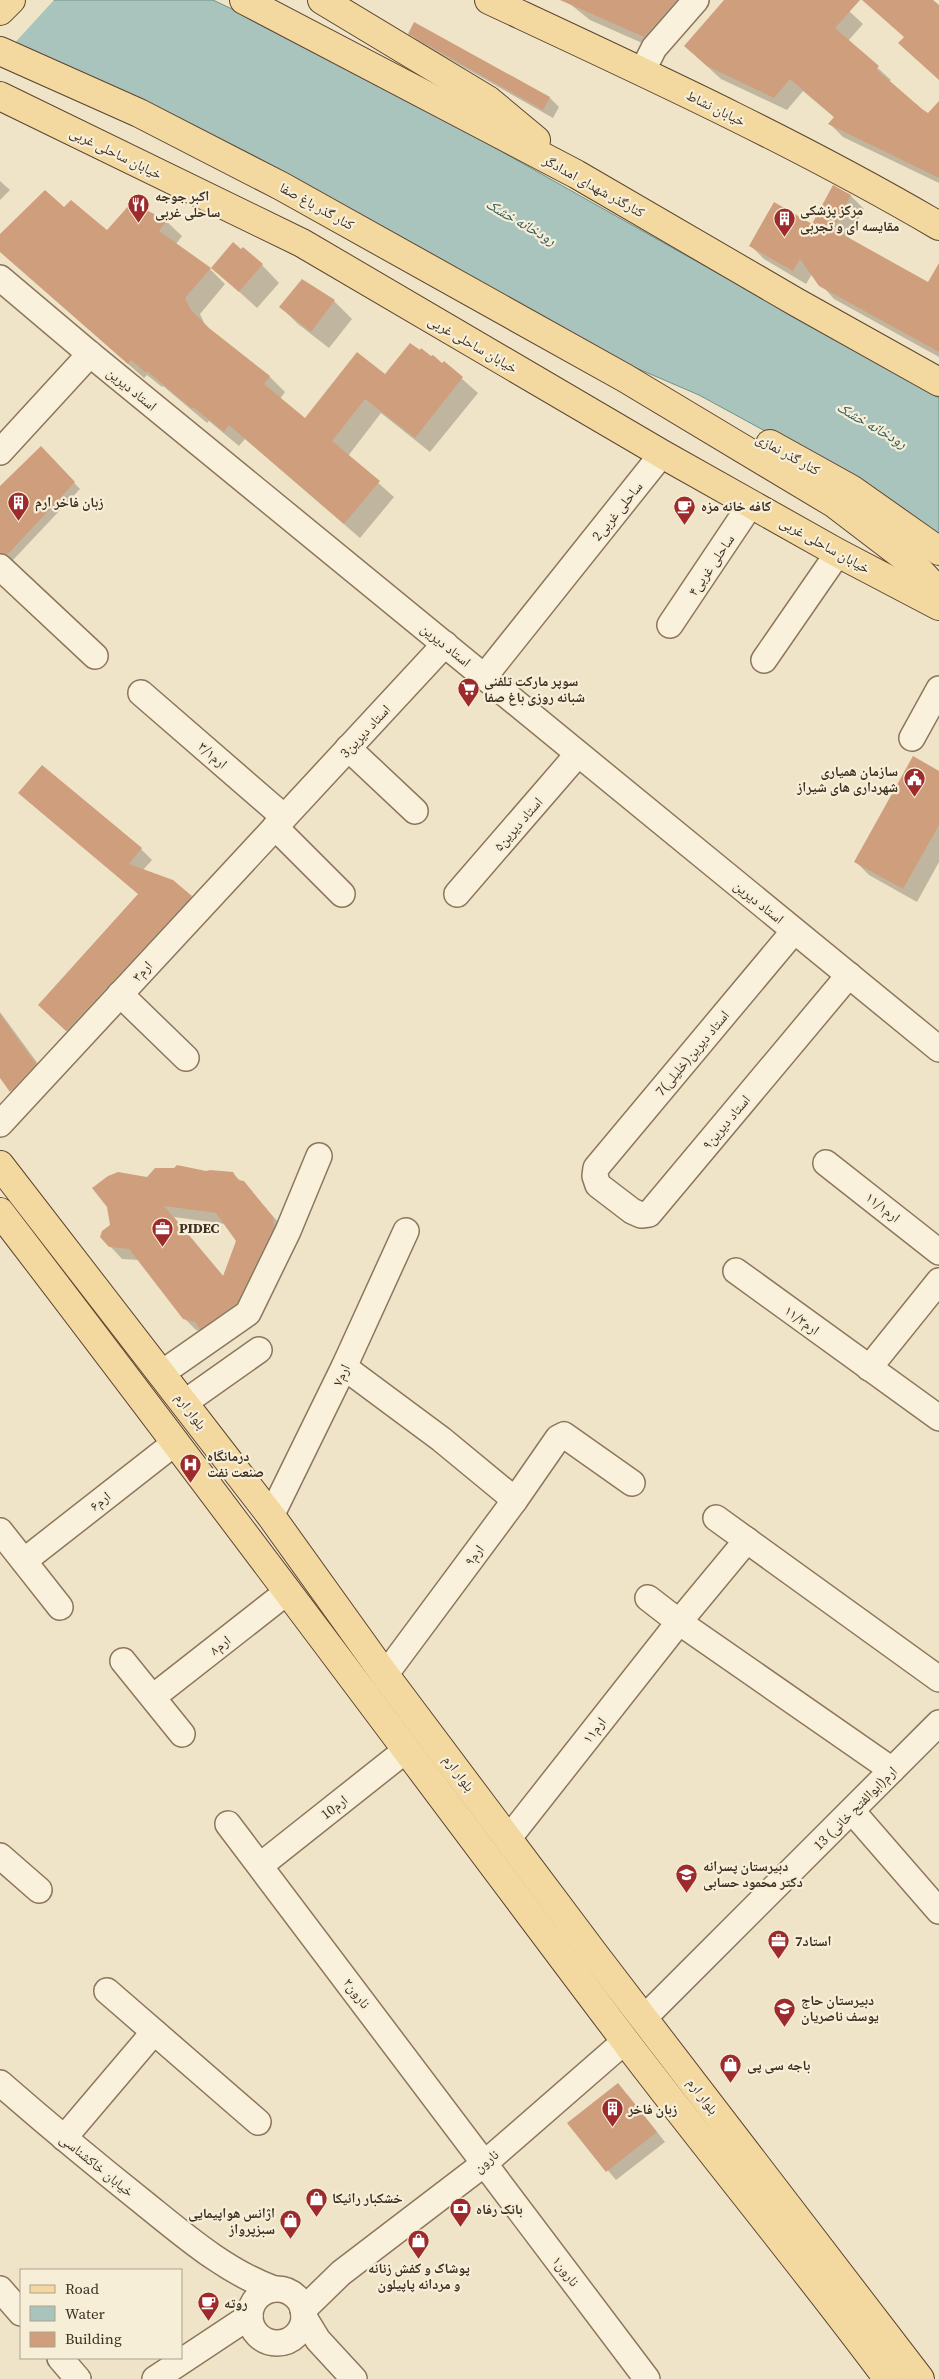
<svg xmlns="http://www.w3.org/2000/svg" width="939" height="2379" viewBox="0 0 939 2379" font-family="'Source Serif 4','Noto Naskh Arabic',serif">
<rect width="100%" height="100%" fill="#f0e4c8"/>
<path fill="#a9c4bc" stroke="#6f938a" d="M0,0H213L272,28L474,136L939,398V536L864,485L699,395L620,361L158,107L0,39Z"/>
<path fill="#f0e4c8" d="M0,0H54L12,46L0,41Z"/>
<g fill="#0003" fill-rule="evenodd">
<path d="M565,0H707L658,50L590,20Z"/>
<path d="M725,0H837L863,24L848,41L891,80L889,82L929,115L939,118V183L843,137L830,124L835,118L803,91L787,110L721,79L699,59L686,46Z"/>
<path d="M415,24L550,98L559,107L553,118L419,42L410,33Z"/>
<path d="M0,181L10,190L0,200Z"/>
<path d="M834,187L851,196L864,209L848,239L929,283L939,266V357L834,299L812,274L806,284L764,259L750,245L813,226Z"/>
<path d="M132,204L166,221L182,236L176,244L210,269L225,284L200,314L206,327L270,377L285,392L280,399L305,420L385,376L444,363L478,393L430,452L381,413L348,456L394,497L360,538L245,439L239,446L209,421L207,423L163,386L162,387L147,375L144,378L0,251V236L64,209L107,232Z"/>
<path d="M262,265L279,283L257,308L213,268Z"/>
<path d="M302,281L334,301L352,319L329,348L298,324L281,307Z"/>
<path d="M41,448L80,489L13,560L5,559L0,554V488Z"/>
<path d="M939,772V862L917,902L869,875L856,862Z"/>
<path d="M19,793L141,849L152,860L143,870L191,897L202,908L78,1041L50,1016L139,894Z"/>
<path d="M0,1012L47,1076L22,1102L0,1076Z"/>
<path d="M206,1173H232L253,1192H252L285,1230L249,1315L204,1332L196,1330L184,1318L139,1260L122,1259L110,1246L111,1225L108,1206L148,1178ZM174,1217L225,1224L237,1241L224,1277Z"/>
<path d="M627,2094L665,2142L616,2180L569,2124Z"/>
</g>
<g fill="#cf9f7d" fill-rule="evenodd">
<path d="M560,0H677L644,37Z"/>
<path d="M724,0H860L835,28L879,66L876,69L922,109L928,113L939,101V178L828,124L834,117L790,79L774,98L707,66L684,46Z"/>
<path d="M862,0H933L939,5V80L898,43L904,37Z"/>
<path d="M414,22L550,97L543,110L408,34Z"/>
<path d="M833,185L851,195L833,229L928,282L939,263V352L819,286L800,259L793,271L749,246L774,202L812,224Z"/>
<path d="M45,190L64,207L71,200L107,230L131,203L167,220L159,231L211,268L185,298L191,310L209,328L270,376L264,384L305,418L357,352L385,374L410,343L420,350L421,348L431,356L433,355L442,363L444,361L463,377L415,438L365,399L332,441L380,481L344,524L229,425L224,432L193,407L192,409L147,371L146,373L131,360L128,364L0,252V234Z"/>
<path d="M233,242L241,249L243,247L263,264L239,292L211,268Z"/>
<path d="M302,279L335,300L311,332L279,307Z"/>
<path d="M41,446L75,482L7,555L0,553V486Z"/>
<path d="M913,756L939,771V825L903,889L854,862Z"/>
<path d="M42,765L142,848L129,864L173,880L192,896L66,1031L38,1005L138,894L18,793Z"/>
<path d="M0,1014L36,1064L10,1092L0,1078Z"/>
<path d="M177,1165L206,1171L210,1170L233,1172L238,1180L244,1181L273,1217L274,1227L237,1303L200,1329L195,1322L183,1319L129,1249L109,1247L100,1237L102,1231L110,1225L107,1207L92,1188L108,1176L118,1172L147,1177L155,1168H174ZM164,1206L216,1213L236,1241L223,1276Z"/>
<path d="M618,2083L657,2132L606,2172L567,2123Z"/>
</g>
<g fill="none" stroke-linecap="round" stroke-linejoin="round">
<defs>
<g id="minor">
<path d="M642,72L654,48L696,0"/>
<path d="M0,278L90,354L939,1049"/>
<path d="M0,452L90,354"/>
<path d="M0,567L95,656"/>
<path d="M670,625L751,504"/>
<path d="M764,660L838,553"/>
<path d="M484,677L662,454"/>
<path d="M141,693L284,817"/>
<path d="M912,738L939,689"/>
<path d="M348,748L415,811"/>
<path d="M275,827L342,894"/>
<path d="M457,894L578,754"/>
<path d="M794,931L596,1168L595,1176L598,1185L632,1211L641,1215L649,1214L849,975"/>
<path d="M120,994L186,1058"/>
<path d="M0,1124L445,644"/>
<path d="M826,1163L939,1252"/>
<path d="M736,1271L939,1418"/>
<path d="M344,1367L441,1439L515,1500"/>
<path d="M869,1368L939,1281"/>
<path d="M162,1373L248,1313L288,1231L319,1156"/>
<path d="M184,1403L259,1350"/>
<path d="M271,1516L344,1367L406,1231"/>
<path d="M716,1518L939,1679"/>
<path d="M0,1531L60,1607"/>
<path d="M24,1561L176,1442"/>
<path d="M648,1598L679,1622L892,1770"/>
<path d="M123,1661L182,1734"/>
<path d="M385,1675L515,1500L558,1438L564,1435L632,1483"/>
<path d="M153,1697L287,1592"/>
<path d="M852,1811L939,1911"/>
<path d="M228,1824L647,2379"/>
<path d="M508,1839L679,1622L747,1540"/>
<path d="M0,1856L39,1890"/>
<path d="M261,1865L406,1750"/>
<path d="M107,1991L258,2122"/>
<path d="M643,2019L939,1723"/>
<path d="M0,2083C47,2124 95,2164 144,2203C185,2236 225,2271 274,2289"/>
<path d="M64,2138L154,2032"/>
<path d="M0,2289L21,2313"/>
<circle cx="277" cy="2316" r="27"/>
<path d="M303,2310L341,2273L485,2163L625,2041"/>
<path d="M304,2317L318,2340L354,2379"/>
<path d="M60,2358L78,2379"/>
<path d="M155,2379L250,2316"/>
</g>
<g id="major">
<path d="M244,0L576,174L796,302L939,382"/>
<path d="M322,0L488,100L536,140"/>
<path d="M489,0C641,71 794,141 939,226"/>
<path d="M0,11L11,0"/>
<path d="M0,51L139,113L281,186L625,378L835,504L911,562L939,592"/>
<path d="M0,96L302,243L662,454L838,553L939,606"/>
<path d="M770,444L851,489L939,551"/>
<path d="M0,1165L271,1516L385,1675L595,1955L920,2379"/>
<path d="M0,1212C211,1487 417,1765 626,2042C712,2155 803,2265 888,2379"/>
</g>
</defs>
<use href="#minor" stroke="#8d765c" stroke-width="28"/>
<use href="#major" stroke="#5b4430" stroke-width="30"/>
<use href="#minor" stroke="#faf1dc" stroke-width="25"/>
<use href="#major" stroke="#f3d9a0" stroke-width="28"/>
</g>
<defs>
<symbol id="restaurant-pin" viewBox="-11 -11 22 30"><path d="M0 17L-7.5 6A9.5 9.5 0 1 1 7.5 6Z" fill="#9e2a2b" stroke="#f7eed8"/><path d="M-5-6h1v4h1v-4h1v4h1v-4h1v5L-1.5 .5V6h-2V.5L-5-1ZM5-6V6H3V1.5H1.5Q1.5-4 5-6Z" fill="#fff"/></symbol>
<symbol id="building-pin" viewBox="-11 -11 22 30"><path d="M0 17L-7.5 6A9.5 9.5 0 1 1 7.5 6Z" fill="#9e2a2b" stroke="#f7eed8"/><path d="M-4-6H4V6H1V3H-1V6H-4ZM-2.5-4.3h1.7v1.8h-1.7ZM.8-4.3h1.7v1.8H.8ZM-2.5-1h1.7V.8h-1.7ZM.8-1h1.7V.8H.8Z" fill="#fff"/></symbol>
<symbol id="cafe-pin" viewBox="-11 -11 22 30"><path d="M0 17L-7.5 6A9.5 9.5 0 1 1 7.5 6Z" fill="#9e2a2b" stroke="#f7eed8"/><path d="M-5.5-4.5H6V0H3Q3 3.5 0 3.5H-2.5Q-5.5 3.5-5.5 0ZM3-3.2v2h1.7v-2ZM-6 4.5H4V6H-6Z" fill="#fff"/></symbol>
<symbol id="supermarket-pin" viewBox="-11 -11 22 30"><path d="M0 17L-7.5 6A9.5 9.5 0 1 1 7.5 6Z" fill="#9e2a2b" stroke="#f7eed8"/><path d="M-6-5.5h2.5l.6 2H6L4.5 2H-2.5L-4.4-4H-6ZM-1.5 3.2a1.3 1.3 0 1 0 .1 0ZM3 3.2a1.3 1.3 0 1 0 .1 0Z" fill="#fff"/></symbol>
<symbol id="civic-pin" viewBox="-11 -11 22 30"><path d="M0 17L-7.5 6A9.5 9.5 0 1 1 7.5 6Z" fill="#9e2a2b" stroke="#f7eed8"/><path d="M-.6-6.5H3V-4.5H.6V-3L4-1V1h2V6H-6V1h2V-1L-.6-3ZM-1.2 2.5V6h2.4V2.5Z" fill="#fff"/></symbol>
<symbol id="office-pin" viewBox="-11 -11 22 30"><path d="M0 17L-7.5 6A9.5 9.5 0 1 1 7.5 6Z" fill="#9e2a2b" stroke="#f7eed8"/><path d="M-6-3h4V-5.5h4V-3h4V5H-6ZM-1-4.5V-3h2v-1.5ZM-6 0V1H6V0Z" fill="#fff"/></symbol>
<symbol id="hospital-pin" viewBox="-11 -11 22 30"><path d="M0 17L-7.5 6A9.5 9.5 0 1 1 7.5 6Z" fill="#9e2a2b" stroke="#f7eed8"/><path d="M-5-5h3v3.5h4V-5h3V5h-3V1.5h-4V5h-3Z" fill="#fff"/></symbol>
<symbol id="school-pin" viewBox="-11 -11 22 30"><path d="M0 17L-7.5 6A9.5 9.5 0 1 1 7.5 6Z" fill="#9e2a2b" stroke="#f7eed8"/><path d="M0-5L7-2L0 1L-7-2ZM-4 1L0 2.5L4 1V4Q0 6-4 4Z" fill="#fff"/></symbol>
<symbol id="shop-pin" viewBox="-11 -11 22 30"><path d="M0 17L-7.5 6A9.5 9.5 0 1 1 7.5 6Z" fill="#9e2a2b" stroke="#f7eed8"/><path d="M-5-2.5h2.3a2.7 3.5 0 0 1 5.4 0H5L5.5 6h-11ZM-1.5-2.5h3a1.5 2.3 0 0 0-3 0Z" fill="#fff"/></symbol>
<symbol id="bank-pin" viewBox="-11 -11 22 30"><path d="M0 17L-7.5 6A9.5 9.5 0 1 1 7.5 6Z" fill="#9e2a2b" stroke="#f7eed8"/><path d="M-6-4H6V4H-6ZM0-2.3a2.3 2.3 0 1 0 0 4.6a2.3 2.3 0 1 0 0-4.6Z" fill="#fff"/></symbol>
</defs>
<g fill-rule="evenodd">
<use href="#restaurant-pin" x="126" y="192" width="25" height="34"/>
<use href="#building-pin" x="772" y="206" width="25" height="34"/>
<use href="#building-pin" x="6" y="490" width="25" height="34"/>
<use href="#cafe-pin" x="672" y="494" width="25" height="34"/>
<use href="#supermarket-pin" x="456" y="676" width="25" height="34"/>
<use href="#civic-pin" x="902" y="766" width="25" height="34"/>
<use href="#office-pin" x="150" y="1216" width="25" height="34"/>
<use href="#hospital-pin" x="178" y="1452" width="25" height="34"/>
<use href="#school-pin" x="674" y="1862" width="25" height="34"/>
<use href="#office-pin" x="766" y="1928" width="25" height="34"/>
<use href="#school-pin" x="772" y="1996" width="25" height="34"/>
<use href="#shop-pin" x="718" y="2052" width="25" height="34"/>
<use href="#building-pin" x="600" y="2096" width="25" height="34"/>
<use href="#shop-pin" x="304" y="2186" width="25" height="34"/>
<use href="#bank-pin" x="448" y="2196" width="25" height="34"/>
<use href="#shop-pin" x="278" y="2208" width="25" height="34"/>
<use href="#shop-pin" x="406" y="2228" width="25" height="34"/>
<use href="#cafe-pin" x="196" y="2290" width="25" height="34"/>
</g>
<g text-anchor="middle" stroke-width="4.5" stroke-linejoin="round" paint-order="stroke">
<g font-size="14" fill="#3d2e20" stroke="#f7eed8">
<text transform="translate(716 108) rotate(26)" y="5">خیابان نشاط</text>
<text transform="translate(116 153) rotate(26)" y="5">خیابان ساحلی غربی</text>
<text transform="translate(594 186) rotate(29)" y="5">کنارگذر شهدای امدادگر</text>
<text transform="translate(317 206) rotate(29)" y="5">کنار گذر باغ صفا</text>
<text transform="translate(473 344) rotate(30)" y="5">خیابان ساحلی غربی</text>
<text transform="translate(132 389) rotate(39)" y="5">استاد دیرین</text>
<text transform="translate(788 454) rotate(29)" y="5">کنار گذر نمازی</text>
<text transform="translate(617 511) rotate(-51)" y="5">2ساحلی غربی</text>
<text transform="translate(825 545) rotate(29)" y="5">خیابان ساحلی غربی</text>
<text transform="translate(711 565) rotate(-56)" y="5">ساحلی غربی۴</text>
<text transform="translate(446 645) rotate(39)" y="5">استاد دیرین</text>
<text transform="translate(365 731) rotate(-47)" y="5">3استاد دیرین</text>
<text transform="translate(213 755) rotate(41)" y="5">۳/۱ارم</text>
<text transform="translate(518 824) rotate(-49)" y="5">استاد دیرین۵</text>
<text transform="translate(759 902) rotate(39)" y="5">استاد دیرین</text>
<text transform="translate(142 971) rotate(-47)" y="5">ارم۳</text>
<text transform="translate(692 1053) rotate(-50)" y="5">7استاد دیرین(خلیلی)</text>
<text transform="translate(726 1122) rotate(-50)" y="5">استاد دیرین۹</text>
<text transform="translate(883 1207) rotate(38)" y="5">۱۱/۱ارم</text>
<text transform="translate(802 1320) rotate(36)" y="5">۱۱/۳ارم</text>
<text transform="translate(341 1375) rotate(-64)" y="5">ارم۷</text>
<text transform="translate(191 1411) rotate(53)" y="5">بلوار ارم</text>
<text transform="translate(100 1501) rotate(-38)" y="5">ارم۶</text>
<text transform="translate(474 1555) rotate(-53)" y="5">ارم۹</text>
<text transform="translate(220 1645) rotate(-38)" y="5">ارم۸</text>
<text transform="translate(594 1730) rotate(-52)" y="5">ارم۱۱</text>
<text transform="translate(459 1773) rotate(53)" y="5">بلوار ارم</text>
<text transform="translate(334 1807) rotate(-38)" y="5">ارم10</text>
<text transform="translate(855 1808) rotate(-45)" y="5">13 ارم(ابوالفتح خانی)</text>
<text transform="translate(357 1993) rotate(53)" y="5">نارون۲</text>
<text transform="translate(703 2096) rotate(53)" y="5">بلوار ارم</text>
<text transform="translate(486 2161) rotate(-39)" y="5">نارون</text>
<text transform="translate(97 2165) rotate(39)" y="5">خیابان خاکشناسی</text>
<text transform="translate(566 2271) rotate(53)" y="5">نارون۱</text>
</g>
<g font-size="14" font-weight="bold" fill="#3d2e20" stroke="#f7eed8" text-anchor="start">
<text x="155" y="201">اکبر جوجه<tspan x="155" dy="16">ساحلی غربی</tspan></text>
<text x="800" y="215">مرکز پزشکی<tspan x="800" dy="16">مقایسه ای و تجربی</tspan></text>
<text x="35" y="507">زبان فاخر ارم</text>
<text x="701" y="511">کافه خانه مزه</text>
<text x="484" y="686">سوپر مارکت تلفنی<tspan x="484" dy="16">شبانه روزی باغ صفا</tspan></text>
<text x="898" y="776" text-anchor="end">سازمان همیاری<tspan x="898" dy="16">شهرداری های شیراز</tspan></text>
<text x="179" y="1233">PIDEC</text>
<text x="207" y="1461">درمانگاه<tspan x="207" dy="16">صنعت نفت</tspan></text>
<text x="703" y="1871">دبیرستان پسرانه<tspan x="703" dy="16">دکتر محمود حسابی</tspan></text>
<text x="795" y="1946">7استاد</text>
<text x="801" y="2005">دبیرستان حاج<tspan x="801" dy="16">یوسف ناصریان</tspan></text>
<text x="747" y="2070">باجه سی پی</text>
<text x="628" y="2114">زبان فاخر</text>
<text x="332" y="2203">خشکبار رائیکا</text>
<text x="476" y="2214">بانک رفاه</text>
<text x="275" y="2218" text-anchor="end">اژانس هواپیمایی<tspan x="275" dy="16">سبزپرواز</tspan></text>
<text x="419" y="2273" text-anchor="middle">پوشاک و کفش زنانه<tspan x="419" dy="16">و مردانه پاپیلون</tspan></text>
<text x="224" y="2308">روته</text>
</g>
<g font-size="15" font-style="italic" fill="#2f5d5a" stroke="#f7eed8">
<text transform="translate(521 222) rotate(30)" y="5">رودخانه خشک</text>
<text transform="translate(872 425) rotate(30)" y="5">رودخانه خشک</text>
</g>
</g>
<rect x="20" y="2269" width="162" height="90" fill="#f7eed8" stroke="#ada18e"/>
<rect x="30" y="2285" width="25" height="8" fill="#f3d9a0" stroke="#ada18e"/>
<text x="65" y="2294" font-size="15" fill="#3d2e20">Road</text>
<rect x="30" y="2306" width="25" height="15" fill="#a9c4bc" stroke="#ada18e"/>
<text x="65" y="2319" font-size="15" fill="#3d2e20">Water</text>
<rect x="30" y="2332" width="25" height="15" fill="#cf9f7d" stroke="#ada18e"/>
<text x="65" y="2344" font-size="15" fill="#3d2e20">Building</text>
</svg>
